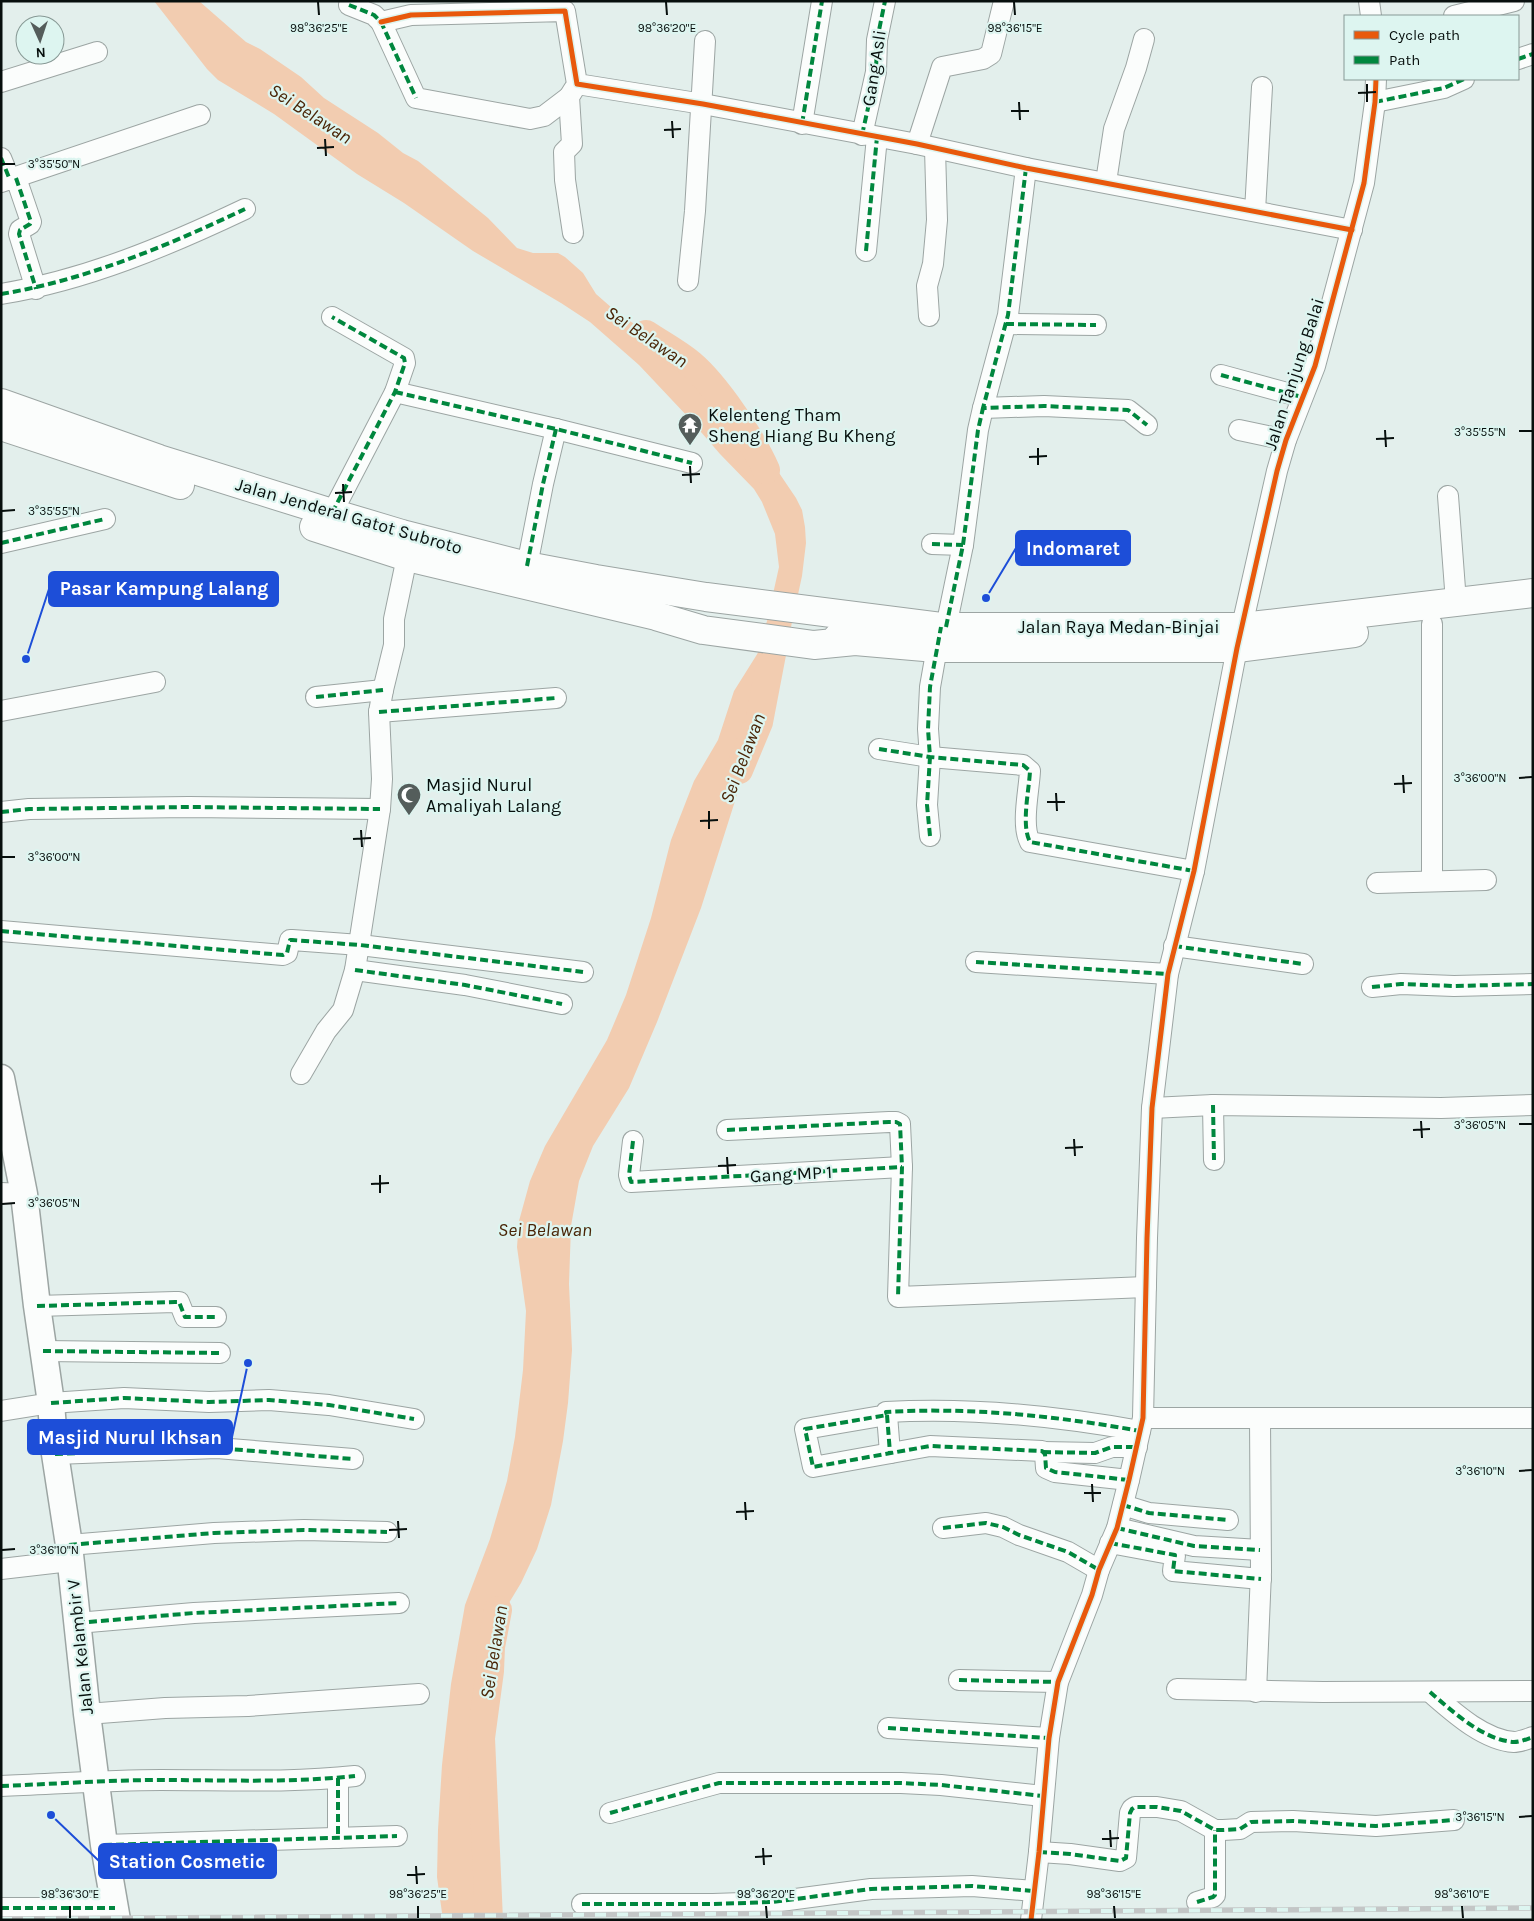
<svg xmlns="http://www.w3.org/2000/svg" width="1534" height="1921" viewBox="0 0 1534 1921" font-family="Karla,sans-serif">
<rect width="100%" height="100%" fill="#e3efec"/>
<path fill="#f2ccb0" d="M154,1H199L246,42L260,49L301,77L324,98L378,133L403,153L418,161L488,218L517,248L533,253H558L565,257L583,273L596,294L620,315L662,341L681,358L724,412L773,464L796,498L802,510L805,527L806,543L802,576L786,650L763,676L754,731L735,801L701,908L657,1022L629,1088L593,1146L579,1181L571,1226L569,1284L572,1350L568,1403L563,1441L551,1505L537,1549L521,1583L501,1616L489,1649L483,1681L481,1734V1821L488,1920H443L437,1877L438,1830L442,1765L451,1684L465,1605L490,1539L507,1481L515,1437L523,1370L526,1311L517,1247L519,1221L530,1181L545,1146L607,1040L626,995L651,918L671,840L694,781L718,740L734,691L761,648L779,567L775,534L762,502L754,489L720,454L688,417L639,365L590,322L561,303L473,251L404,203L357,174L274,114L218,80L207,69Z"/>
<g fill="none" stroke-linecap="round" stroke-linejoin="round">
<g stroke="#f2ccb0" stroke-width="28">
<path d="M646,334C661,344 678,353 691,364C716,385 753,440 766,470"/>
<path d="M739,770L759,722L776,633"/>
<path d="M489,1920L481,1738L490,1671L491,1647L498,1610"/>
</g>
<defs>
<g id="minor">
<path d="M1369,1L1371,16"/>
<path d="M349,5L374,15L381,22L416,98L530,119L544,116L569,97"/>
<path d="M1454,16L1514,1"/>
<path d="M381,22L411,15L565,11L577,84L703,104L917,144L1026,168L1352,230"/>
<path d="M1518,59L1533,54"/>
<path d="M1,82L97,52"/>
<path d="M1375,102L1444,88L1464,79"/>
<path d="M802,124L822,1"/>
<path d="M862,135L876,72L877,40L885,1"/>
<path d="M917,144L942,67L983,59L991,54L1004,1"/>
<path d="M1,158L10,180"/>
<path d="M1026,168L1008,315L983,408L1044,406L1128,410L1147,425"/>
<path d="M16,178L31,222L30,224L20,230L19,234L36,289"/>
<path d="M1,182L200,115"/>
<path d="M1106,182L1114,129L1136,68L1144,39"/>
<path d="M1255,211L1262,87"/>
<path d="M573,233L565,180L564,152L572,144L569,97L574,89"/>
<path d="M866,251L877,137"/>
<path d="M688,281L695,211L705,41"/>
<path d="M1,294C86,280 167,246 245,209"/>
<path d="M929,316L927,286L933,264L937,220L935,149"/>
<path d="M1006,324L1096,325"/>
<path d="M1221,375L1302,397"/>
<path d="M395,392L556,429L692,463"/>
<path d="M1239,430L1286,440"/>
<path d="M1448,496L1456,602"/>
<path d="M332,513L395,392L405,363L404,358L332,317"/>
<path d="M1,543L105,519"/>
<path d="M932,544L963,545"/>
<path d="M527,566L543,484L556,429"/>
<path d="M946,627L963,545L978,430L983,408"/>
<path d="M316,697L383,690"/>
<path d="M1,711L155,682"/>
<path d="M379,712L556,698"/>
<path d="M879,749L930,757L1023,765L1030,771C1029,791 1021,825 1030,842L1194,871"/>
<path d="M1,812L29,809L189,807L380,809"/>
<path d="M930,836L927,805L930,757L928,729L930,687L939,636"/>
<path d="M1432,881V624"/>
<path d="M1377,883L1486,880"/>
<path d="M1,931L283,955L287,953L290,940H292L360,945L583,972"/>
<path d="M1174,946L1303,964"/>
<path d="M976,962L1168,974"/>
<path d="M355,970L465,985L562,1004"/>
<path d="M1372,987L1401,984L1454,986L1533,984"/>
<path d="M301,1074L326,1031L343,1010L355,970L380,809L382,779L379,712L383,690L394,645V619L407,557"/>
<path d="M1213,1105L1214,1160"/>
<path d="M1152,1108L1213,1105L1441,1108L1533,1105"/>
<path d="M727,1130L889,1122H896L900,1124L902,1167L898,1297L1146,1287"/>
<path d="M633,1141L629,1175L631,1182L902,1167"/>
<path d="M1,1193L24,1194"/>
<path d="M37,1306L175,1302H179L185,1317H216"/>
<path d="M43,1351L220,1353"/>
<path d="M1,1411L51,1403L124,1398L209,1402L269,1400L329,1405L414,1419"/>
<path d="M887,1415L890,1453"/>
<path d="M1143,1418H1533"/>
<path d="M1043,1452L1095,1453L1112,1447H1137"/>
<path d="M55,1454L217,1448L353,1459"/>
<path d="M1129,1480L1055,1472L1046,1468L1045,1454L1042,1451L930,1446L813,1467L805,1429L887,1415L886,1412C971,1407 1057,1416 1140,1431"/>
<path d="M1123,1505L1149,1513L1228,1520"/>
<path d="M943,1528L986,1523L1003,1527L1019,1535L1068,1552L1099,1570"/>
<path d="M1117,1528L1194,1546L1260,1550"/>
<path d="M1110,1543L1175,1555L1173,1571L1261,1579"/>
<path d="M69,1545L214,1533L304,1530L387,1532"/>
<path d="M1,1569L70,1561"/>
<path d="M77,1623L194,1613L399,1603"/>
<path d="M959,1680L1058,1682"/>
<path d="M1177,1689L1323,1692L1533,1691"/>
<path d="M1256,1692L1261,1572L1260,1419"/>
<path d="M1430,1692C1452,1711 1483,1740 1514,1742C1520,1742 1527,1739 1533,1737"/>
<path d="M87,1714L165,1708L248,1706L419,1694"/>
<path d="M888,1728L1049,1738"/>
<path d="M338,1778V1838"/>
<path d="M1,1786C54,1784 108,1780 161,1780C226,1780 291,1783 355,1776"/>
<path d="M610,1813L719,1783H901L941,1785L1043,1796"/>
<path d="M104,1845L397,1836"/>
<path d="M1039,1852L1070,1854L1120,1861L1126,1858L1130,1813L1132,1809L1135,1807H1157L1181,1811L1215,1830H1223L1240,1829L1251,1822L1293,1821L1376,1826L1454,1820"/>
<path d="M1197,1902L1213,1897L1215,1895V1830"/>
<path d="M582,1904H713L773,1902L871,1889L972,1886L1034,1891"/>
<path d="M1,1908H115"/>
<path d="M1031,1920L1039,1852L1049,1738L1058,1682L1092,1595L1099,1570L1117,1528L1129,1480L1143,1418L1147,1238L1152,1108L1168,974L1194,871L1237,648L1277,471L1286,440L1315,366L1364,183L1375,102L1376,79"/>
</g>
<path id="major" d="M1,1078L24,1194L37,1306L51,1403L55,1454L69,1545L87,1714L104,1845L117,1920"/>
<g id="highway">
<path d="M1,403L159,459L332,513L402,534L527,566L596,579L706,597L941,627H1242L1533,593"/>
<path d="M1,426L180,485"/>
<path d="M314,527L407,557L656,616L703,630L814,645L855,641"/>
<path d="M838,637L855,641L936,648H1237L1354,633"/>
</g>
</defs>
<use href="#minor" stroke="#9ca5a3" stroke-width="22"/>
<use href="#major" stroke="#9ca5a3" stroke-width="29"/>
<use href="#highway" stroke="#9ca5a3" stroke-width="30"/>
<use href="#minor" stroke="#fbfdfc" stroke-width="20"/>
<use href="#major" stroke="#fbfdfc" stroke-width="26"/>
<use href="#highway" stroke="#fbfdfc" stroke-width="28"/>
<defs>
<path id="rail" d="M1,1919L1533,1908"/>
</defs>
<use href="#rail" stroke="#c3c6c6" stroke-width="5.5"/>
<use href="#rail" stroke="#ddf5f0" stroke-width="4" stroke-dasharray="11" stroke-linecap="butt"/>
<g stroke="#00873e" stroke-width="4" stroke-dasharray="8 4" stroke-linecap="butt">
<path d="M349,5L374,15L381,22L416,98"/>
<path d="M1518,59L1533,54"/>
<path d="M1375,102L1444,88L1464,79"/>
<path d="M802,124L822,1"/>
<path d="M862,135L876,72L877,40L885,1"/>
<path d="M1,158L10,180"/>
<path d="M1026,168L1008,315L983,408L1044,406L1128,410L1147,425"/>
<path d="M16,178L31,222L30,224L20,230L19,234L36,289"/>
<path d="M866,251L877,137"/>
<path d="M1,294C86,280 167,246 245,209"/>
<path d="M1006,324L1096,325"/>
<path d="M1221,375L1302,397"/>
<path d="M395,392L556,429L692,463"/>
<path d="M332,513L395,392L405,363L404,358L332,317"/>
<path d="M1,543L105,519"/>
<path d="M932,544L963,545"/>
<path d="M527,566L543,484L556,429"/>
<path d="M946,627L963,545L978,430L983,408"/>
<path d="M316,697L383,690"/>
<path d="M379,712L556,698"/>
<path d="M879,749L930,757L1023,765L1030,771C1029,791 1021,825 1030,842L1194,871"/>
<path d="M1,812L29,809L189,807L380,809"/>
<path d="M930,836L927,805L930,757L928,729L930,687L941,627"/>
<path d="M1,931L283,955L287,953L290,940H292L360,945L583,972"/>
<path d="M1174,946L1303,964"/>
<path d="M976,962L1168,974"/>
<path d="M355,970L465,985L562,1004"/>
<path d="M1372,987L1401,984L1454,986L1533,984"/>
<path d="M1213,1105L1214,1160"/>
<path d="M727,1130L889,1122H896L900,1124L902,1167L898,1297"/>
<path d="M633,1141L629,1175L631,1182L902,1167"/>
<path d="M37,1306L175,1302H179L185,1317H216"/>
<path d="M43,1351L220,1353"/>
<path d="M51,1403L124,1398L209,1402L269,1400L329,1405L414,1419"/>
<path d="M887,1415L890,1453"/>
<path d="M1043,1452L1095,1453L1112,1447H1137"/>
<path d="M55,1454L217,1448L353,1459"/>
<path d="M1129,1480L1055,1472L1046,1468L1045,1454L1042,1451L930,1446L813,1467L805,1429L887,1415L886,1412C971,1407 1057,1416 1140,1431"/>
<path d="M1123,1505L1149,1513L1228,1520"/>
<path d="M943,1528L986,1523L1003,1527L1019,1535L1068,1552L1099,1570"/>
<path d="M1117,1528L1194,1546L1260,1550"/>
<path d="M1110,1543L1175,1555L1173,1571L1261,1579"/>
<path d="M69,1545L214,1533L304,1530L387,1532"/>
<path d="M77,1623L194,1613L399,1603"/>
<path d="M959,1680L1058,1682"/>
<path d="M1430,1692C1452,1711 1483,1740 1514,1742C1520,1742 1527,1739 1533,1737"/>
<path d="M888,1728L1049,1738"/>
<path d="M338,1778V1838"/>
<path d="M1,1786C54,1784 108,1780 161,1780C226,1780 291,1783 355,1776"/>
<path d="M610,1813L719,1783H901L941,1785L1043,1796"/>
<path d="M104,1845L397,1836"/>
<path d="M1039,1852L1070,1854L1120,1861L1126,1858L1130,1813L1132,1809L1135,1807H1157L1181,1811L1215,1830H1223L1240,1829L1251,1822L1293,1821L1376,1826L1454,1820"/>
<path d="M1197,1902L1213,1897L1215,1895V1830"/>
<path d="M582,1904H713L773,1902L871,1889L972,1886L1034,1891"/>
<path d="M1,1908H115"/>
</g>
<defs>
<g id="cycleway">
<path d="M381,22L411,15L565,11L577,84L703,104L917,144L1026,168L1352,230"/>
<path d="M1031,1920L1039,1852L1049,1738L1058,1682L1092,1595L1099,1570L1117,1528L1129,1480L1143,1418L1147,1238L1152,1108L1168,974L1194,871L1237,648L1277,471L1286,440L1315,366L1364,183L1375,102L1376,79"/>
</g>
</defs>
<use href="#cycleway" stroke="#ddf5f0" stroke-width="8"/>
<use href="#cycleway" stroke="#e8590c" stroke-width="5"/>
</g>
<path fill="none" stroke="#070f0d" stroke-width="2" d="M318,2L319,15M666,2L667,15M1014,2L1015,15M1367,84V102M1358,93L1376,92M1019,102L1020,120M1011,111H1029M672,121L673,138M664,130L681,129M325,139L326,156M317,148L334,147M2,164H15M1385,430L1386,447M1519,431H1532M1376,439L1394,438M1038,448V465M1029,457L1047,456M690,466L691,483M682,475L700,474M343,484L344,502M335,493L352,492M2,511L15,510M1403,775L1404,793M1519,778L1532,777M1394,784L1412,783M1056,793L1057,811M1047,802H1065M709,811V829M700,821L718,820M361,830L362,847M353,839L371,838M2,857H15M1421,1121L1422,1138M1519,1124H1532M1413,1130L1430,1129M1074,1139L1075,1156M1065,1148L1083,1147M727,1157L728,1174M718,1166L736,1165M380,1175V1193M371,1184L389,1183M2,1204L15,1203M1519,1471L1532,1470M1092,1484L1093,1502M1084,1493H1101M745,1502L746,1520M736,1512L754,1511M398,1521L399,1538M389,1530L407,1529M2,1550L15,1549M1519,1817L1532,1816M1110,1830L1111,1847M1102,1839L1119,1838M763,1848L764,1865M755,1857L772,1856M416,1866L417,1884M407,1875L425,1874M70,1906V1918M418,1906V1918M766,1906L767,1918M1114,1906L1115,1918M1462,1906L1463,1918"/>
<defs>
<symbol id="temple-pin" viewBox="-11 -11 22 30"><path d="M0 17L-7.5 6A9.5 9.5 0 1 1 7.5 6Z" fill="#545d5b" stroke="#ddf5f0"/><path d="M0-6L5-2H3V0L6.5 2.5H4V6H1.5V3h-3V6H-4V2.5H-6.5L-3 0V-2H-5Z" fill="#fff"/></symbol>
<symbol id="mosque-pin" viewBox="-11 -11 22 30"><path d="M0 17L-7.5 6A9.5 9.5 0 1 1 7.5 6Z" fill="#545d5b" stroke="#ddf5f0"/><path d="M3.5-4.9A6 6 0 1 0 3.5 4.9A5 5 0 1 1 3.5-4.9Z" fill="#fff"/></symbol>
</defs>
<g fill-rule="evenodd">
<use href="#temple-pin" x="676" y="411" width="28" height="38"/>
<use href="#mosque-pin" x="395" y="781" width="28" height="38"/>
</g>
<g text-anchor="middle" stroke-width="4.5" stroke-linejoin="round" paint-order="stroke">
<g font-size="18" fill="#070f0d" stroke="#ddf5f0">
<text transform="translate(874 68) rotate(-81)" y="6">Gang Asli</text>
<text transform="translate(1294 374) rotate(-72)" y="6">Jalan Tanjung Balai</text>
<text transform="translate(349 516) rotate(16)" y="6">Jalan Jenderal Gatot Subroto</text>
<text x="1119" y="633">Jalan Raya Medan-Binjai</text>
<text transform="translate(791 1174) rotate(-3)" y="6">Gang MP 1</text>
<text transform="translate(80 1647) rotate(-96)" y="6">Jalan Kelambir V</text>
</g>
<g font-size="18" fill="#070f0d" stroke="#ddf5f0" text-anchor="start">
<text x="708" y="421">Kelenteng Tham<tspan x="708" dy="21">Sheng Hiang Bu Kheng</tspan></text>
<text x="426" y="791">Masjid Nurul<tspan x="426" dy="21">Amaliyah Lalang</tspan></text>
</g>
<g font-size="19" font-style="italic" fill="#4a2507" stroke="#ddf5f0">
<text transform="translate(311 113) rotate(33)" y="7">Sei Belawan</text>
<text transform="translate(647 336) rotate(34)" y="7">Sei Belawan</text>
<text transform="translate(742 758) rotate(-69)" y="7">Sei Belawan</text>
<text x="545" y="1236">Sei Belawan</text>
<text transform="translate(493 1652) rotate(-81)" y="7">Sei Belawan</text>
</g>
</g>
<g font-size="12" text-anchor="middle" fill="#070f0d" stroke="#ddf5f0" stroke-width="4.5" stroke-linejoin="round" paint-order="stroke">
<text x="319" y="32">98°36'25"E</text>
<text x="667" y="32">98°36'20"E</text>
<text x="1015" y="32">98°36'15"E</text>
<text x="54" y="168">3°35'50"N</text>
<text x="1480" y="436">3°35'55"N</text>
<text x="54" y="515">3°35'55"N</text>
<text x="1480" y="782">3°36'00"N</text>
<text x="54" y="861">3°36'00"N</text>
<text x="1480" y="1129">3°36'05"N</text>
<text x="54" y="1207">3°36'05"N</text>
<text x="1480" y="1475">3°36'10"N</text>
<text x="54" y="1554">3°36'10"N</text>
<text x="1480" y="1821">3°36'15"N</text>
<text x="70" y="1898">98°36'30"E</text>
<text x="418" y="1898">98°36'25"E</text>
<text x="766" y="1898">98°36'20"E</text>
<text x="1114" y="1898">98°36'15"E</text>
<text x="1462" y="1898">98°36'10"E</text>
</g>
<path fill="none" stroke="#1d4ed8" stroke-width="2" d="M986 598L1016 548M26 659L49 589M248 1363L232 1437M51 1815L99 1861"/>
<g fill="#1d4ed8" stroke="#ddf5f0" stroke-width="2">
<circle cx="986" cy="598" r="5"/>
<circle cx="26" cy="659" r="5"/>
<circle cx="248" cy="1363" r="5"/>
<circle cx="51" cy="1815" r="5"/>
</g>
<g fill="#1d4ed8" stroke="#1d4ed8" stroke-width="2">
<rect x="1016" y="531" width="114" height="34" rx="5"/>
<rect x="49" y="572" width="229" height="34" rx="5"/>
<rect x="28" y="1420" width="204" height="34" rx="5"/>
<rect x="99" y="1844" width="177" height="34" rx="5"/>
</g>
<g font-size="19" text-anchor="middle" font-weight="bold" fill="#fff">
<text x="1073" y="555">Indomaret</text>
<text x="164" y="595">Pasar Kampung Lalang</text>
<text x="130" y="1444">Masjid Nurul Ikhsan</text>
<text x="187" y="1868">Station Cosmetic</text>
</g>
<rect width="1534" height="1921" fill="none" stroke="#070f0d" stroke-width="5"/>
<rect x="1344" y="15" width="175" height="65" fill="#ddf5f0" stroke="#879995"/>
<rect x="1354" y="31" width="25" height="8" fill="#e8590c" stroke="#879995"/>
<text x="1389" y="40" font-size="15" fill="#070f0d">Cycle path</text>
<rect x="1354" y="56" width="25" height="8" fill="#00873e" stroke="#879995"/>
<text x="1389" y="65" font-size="15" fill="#070f0d">Path</text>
<g transform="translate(40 40) rotate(177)"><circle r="24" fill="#ddf5f0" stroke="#879995"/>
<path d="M0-4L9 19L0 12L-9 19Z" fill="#545d5b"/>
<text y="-8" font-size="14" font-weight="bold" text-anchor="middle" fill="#070f0d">N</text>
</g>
</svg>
